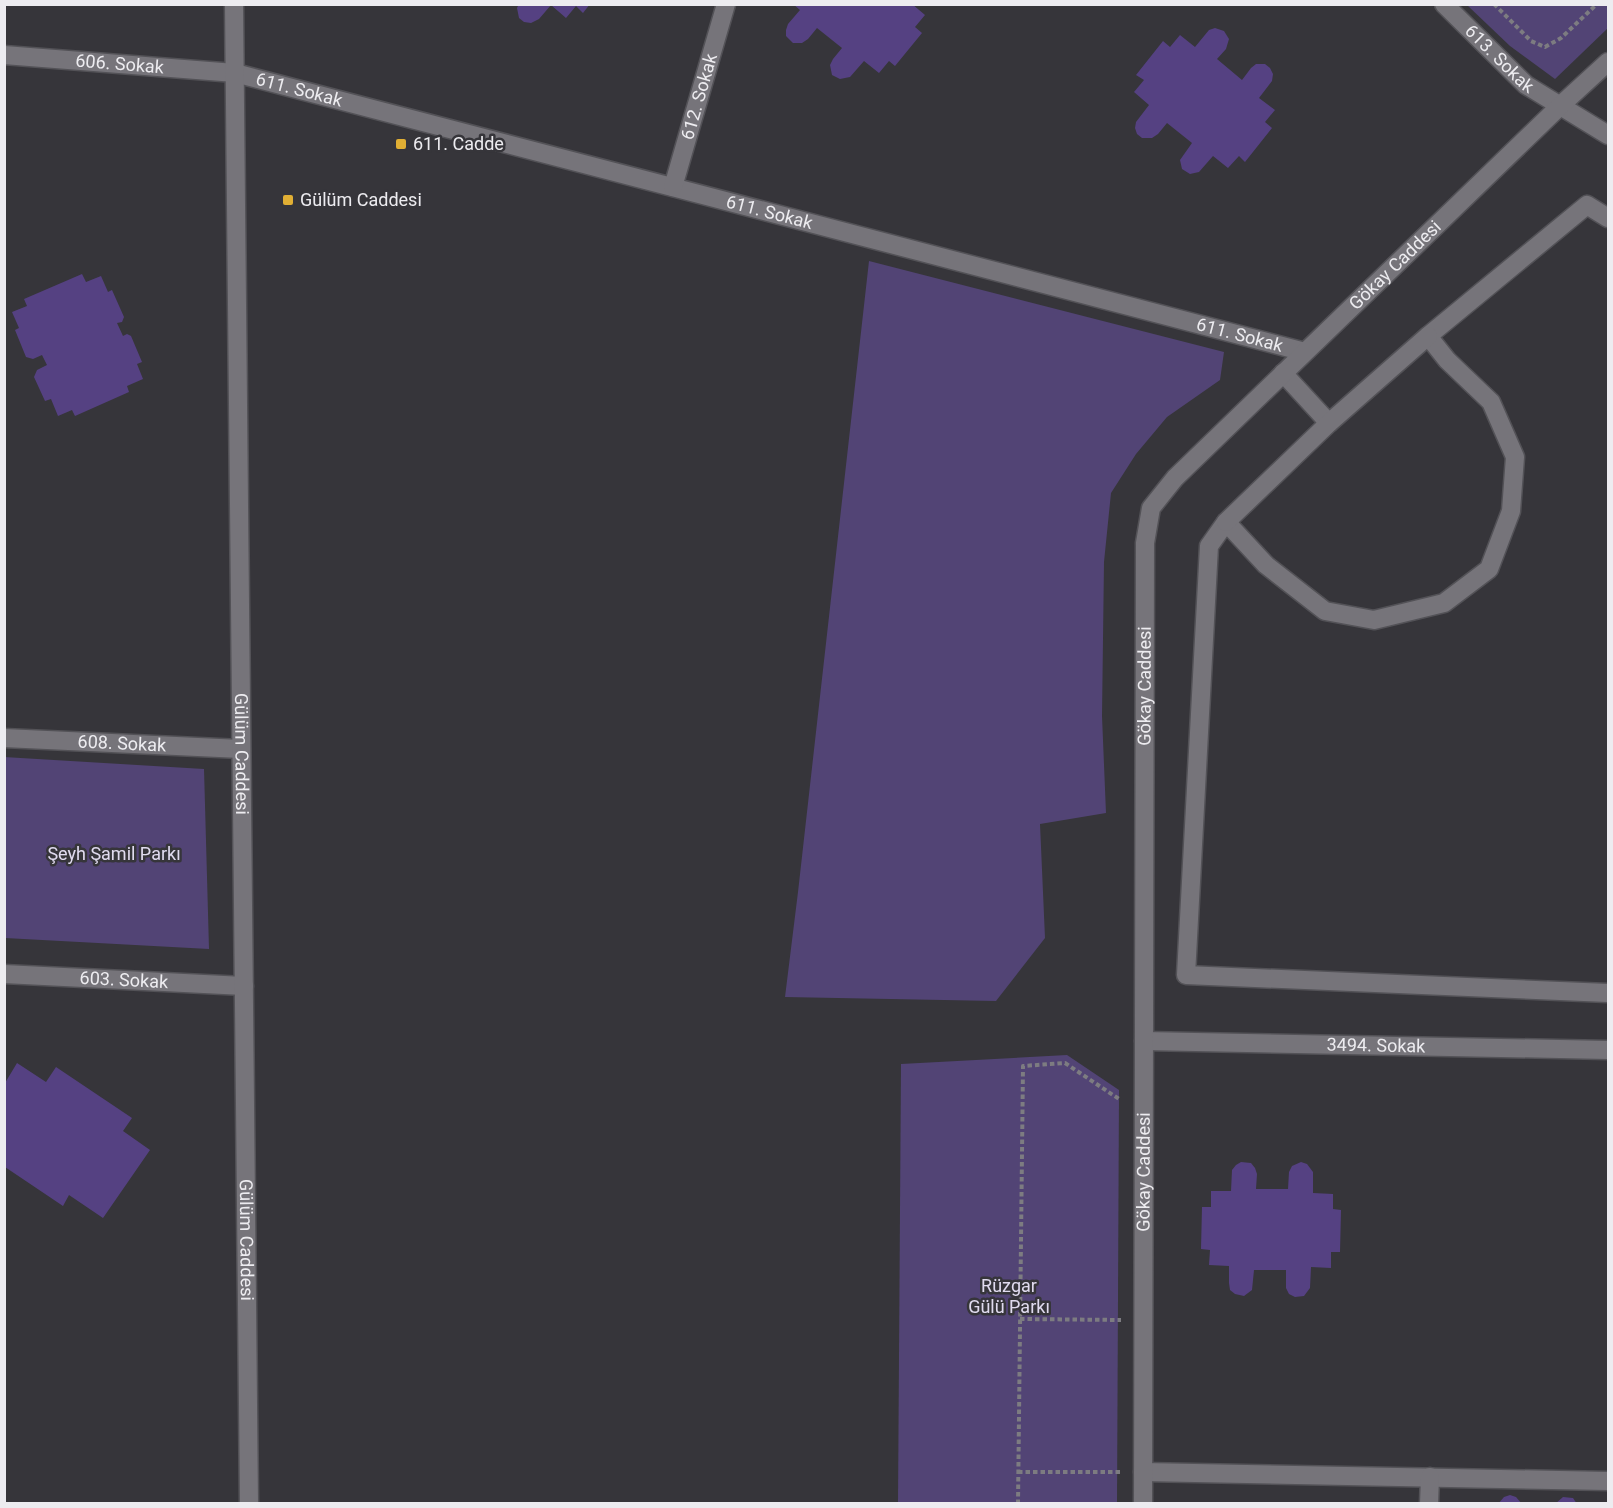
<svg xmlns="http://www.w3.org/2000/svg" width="1613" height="1508" viewBox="0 0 1613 1508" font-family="Roboto,sans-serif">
<rect width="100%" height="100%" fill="#36353a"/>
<g fill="#524475">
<path d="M1467,5H1608V28L1555,79L1510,46Z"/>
<path d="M869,261L1224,352L1220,380L1167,417L1136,454L1111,493L1104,562L1102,716L1106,813L1040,824L1045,938L996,1001L785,997L798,892Z"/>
<path d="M4,757L204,769L209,949L5,938Z"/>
<path d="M1067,1055L1119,1090L1117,1503H898L901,1064Z"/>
</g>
<g fill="#554182">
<path d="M519,4H590L583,13L576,6L566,18L551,5L539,19L531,23L524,22L519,18L517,8Z"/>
<path d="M793,4H912L925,15L915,27L922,33L895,66L889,61L879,73L864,61L850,77L840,79L832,75L830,65L833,59L842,48L817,28L808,39L802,43H793L786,36V30L788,24L800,10Z"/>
<path d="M1215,28L1224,31L1229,39L1226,49L1217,59L1242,80L1251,68L1256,64H1265L1270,68L1273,74L1272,81L1259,98L1275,110L1265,122L1272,128L1245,162L1239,156L1228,168L1213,156L1199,172L1190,174L1182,169L1180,160L1192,143L1167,123L1158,134L1152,138H1142L1137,134L1135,128L1136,122L1149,105L1134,92L1144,80L1136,75L1163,41L1170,47L1180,35L1195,47L1209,30Z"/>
<path d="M82,274L86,282L101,276L108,292L112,290L124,317L122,322L117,323L123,336L127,334L131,336L142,362L137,364L143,379L127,386L129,392L75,416L72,410L58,416L51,399L45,401L34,377L37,370L47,365L42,355L33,359L26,357L15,330L19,328L12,312L27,306L24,299Z"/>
<path d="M17,1063L46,1082L56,1067L132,1118L123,1131L150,1150L103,1218L69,1195L63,1206L5,1167V1083Z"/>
<path d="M1241,1162L1251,1163L1255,1168L1257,1174L1256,1189H1288L1289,1172L1292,1166L1301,1162L1307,1164L1313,1172V1193L1333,1194V1209L1341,1210L1340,1252H1331V1268L1311,1267L1310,1288L1304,1296L1295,1297L1289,1294L1286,1288V1270H1254L1252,1290L1244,1296L1235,1294L1230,1290L1229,1283V1266L1209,1265L1210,1250L1201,1249L1202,1207H1211V1191H1231L1232,1170L1236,1165Z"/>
<path d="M1510,1495L1516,1497L1522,1504H1498L1504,1497Z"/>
<path d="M1563,1497L1573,1498L1577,1504H1555Z"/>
</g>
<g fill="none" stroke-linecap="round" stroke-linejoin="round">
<defs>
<g id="street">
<path id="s1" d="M1444,4L1526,85L1608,135"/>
<path id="s2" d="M4,55L235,73L1305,352"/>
<path id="s3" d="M673,187L726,4"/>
<path d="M1608,218L1587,205L1428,336L1447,360L1491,402L1515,457L1511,511L1489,569L1444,603L1374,620L1325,611L1266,565L1226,522L1209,546L1186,975L1608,993"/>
<path d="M1283,373L1329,423"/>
<path d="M1226,522L1329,423L1428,336"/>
<path id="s4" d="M4,738L241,749"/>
<path id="s5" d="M4,974L244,986"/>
<path id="s6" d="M1144,1041L1608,1050"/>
<path d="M1143,1472L1608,1481"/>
<path d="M1429,1504L1430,1477"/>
</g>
<g id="secondary">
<path id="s7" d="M234,4L249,1504"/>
<path id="s8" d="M1143,1504L1145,543L1151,508L1175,478L1561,105L1608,62"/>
</g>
</defs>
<use href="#street" stroke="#535257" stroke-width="21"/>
<use href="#secondary" stroke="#535257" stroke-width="21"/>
<g stroke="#7d7c81" stroke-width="4" stroke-dasharray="4.5 3" stroke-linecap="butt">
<path d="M1494,4L1531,41L1545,47L1561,38L1597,4"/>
<path d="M1020,1319L1121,1320"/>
<path d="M1018,1472H1121"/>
<path d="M1018,1504L1023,1066L1065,1063L1119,1099"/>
</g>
<use href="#street" stroke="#76747a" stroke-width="18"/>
<use href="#secondary" stroke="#76747a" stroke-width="18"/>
</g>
<g fill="#e1af34" stroke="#36353a" stroke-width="2">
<rect x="395" y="138" width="12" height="12" rx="3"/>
<rect x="282" y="194" width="12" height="12" rx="3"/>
</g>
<g text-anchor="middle" stroke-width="5" stroke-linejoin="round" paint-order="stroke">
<g font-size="18" fill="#edecf0" stroke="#36353a">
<text dy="6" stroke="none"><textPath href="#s1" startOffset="78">613. Sokak</textPath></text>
<text dy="6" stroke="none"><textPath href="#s2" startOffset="116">606. Sokak</textPath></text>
<text dy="6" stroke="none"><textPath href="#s2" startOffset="298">611. Sokak</textPath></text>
<text dy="6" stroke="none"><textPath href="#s3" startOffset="94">612. Sokak</textPath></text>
<text dy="6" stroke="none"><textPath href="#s2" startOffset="784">611. Sokak</textPath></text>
<text dy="6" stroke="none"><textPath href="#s8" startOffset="1341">Gökay Caddesi</textPath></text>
<text dy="6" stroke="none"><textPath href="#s2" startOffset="1270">611. Sokak</textPath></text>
<text dy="6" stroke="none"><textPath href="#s8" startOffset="818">Gökay Caddesi</textPath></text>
<text dy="6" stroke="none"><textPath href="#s4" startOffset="118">608. Sokak</textPath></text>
<text dy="6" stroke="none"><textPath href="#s7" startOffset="750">Gülüm Caddesi</textPath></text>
<text dy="6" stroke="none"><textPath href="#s5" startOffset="120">603. Sokak</textPath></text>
<text dy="6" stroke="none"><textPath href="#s6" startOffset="232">3494. Sokak</textPath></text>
<text dy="6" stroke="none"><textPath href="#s8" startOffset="332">Gökay Caddesi</textPath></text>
<text dy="6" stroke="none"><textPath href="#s7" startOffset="1236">Gülüm Caddesi</textPath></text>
</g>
<g font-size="18" fill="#edecf0" stroke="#36353a" text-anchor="start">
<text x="413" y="150">611. Cadde</text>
<text x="300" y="206">Gülüm Caddesi</text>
</g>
<g font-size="18" fill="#e0dbef" stroke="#36353a">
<text x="114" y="860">Şeyh Şamil Parkı</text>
<text x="1009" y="1292">Rüzgar<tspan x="1009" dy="21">Gülü Parkı</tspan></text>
</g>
</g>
<rect width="1613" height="1508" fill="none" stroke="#edecf0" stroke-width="12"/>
</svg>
